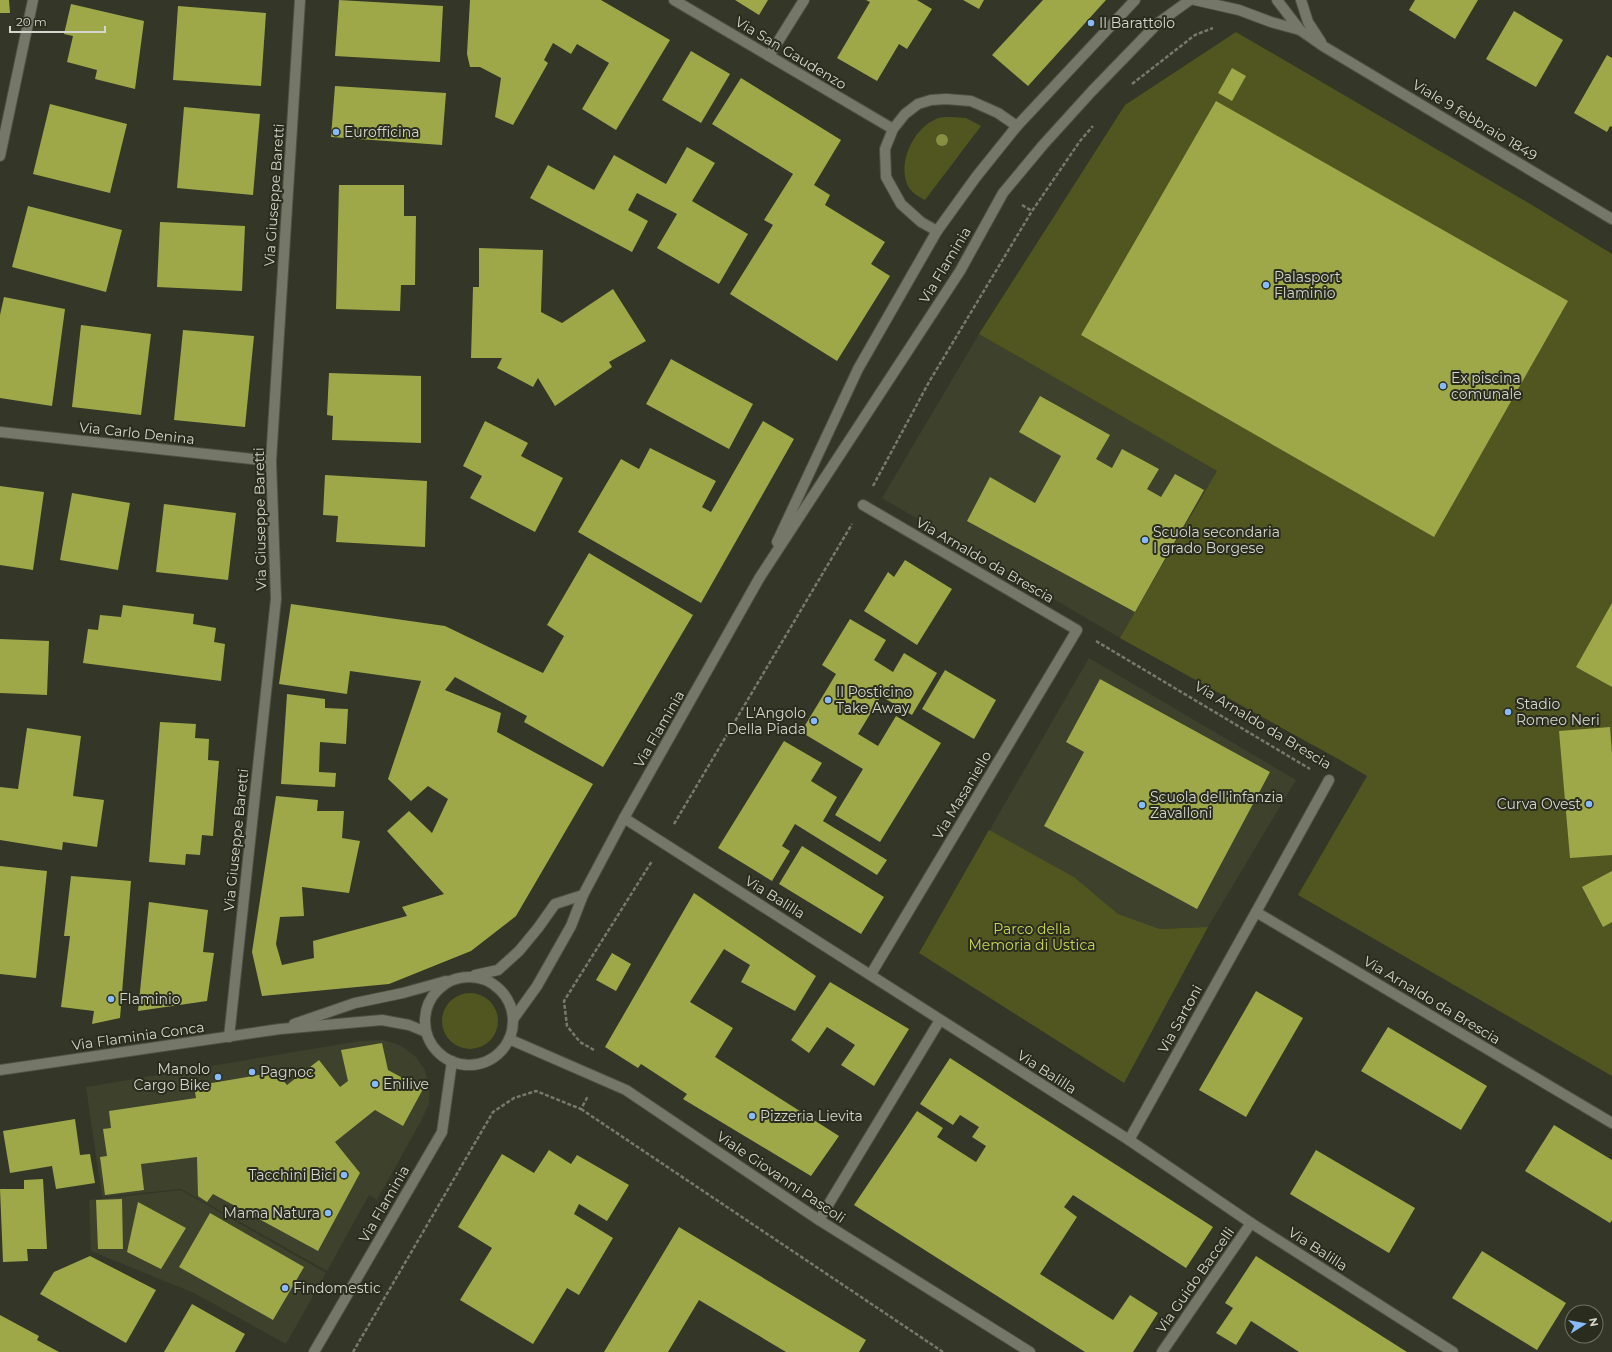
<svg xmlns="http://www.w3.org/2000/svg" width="1612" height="1352" viewBox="0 0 1612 1352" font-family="Montserrat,sans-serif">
<rect width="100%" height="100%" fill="#343627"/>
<g fill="#3e412c">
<path d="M979,334L1217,471L1312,745L1120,638L882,498Z"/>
<path d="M1089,658L1296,780L1208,927L1160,929L1118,914L1074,877L989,831Z"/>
<path d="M383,1040L400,1045L415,1056L425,1070L429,1087V1104L421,1121L377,1200L369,1195L327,1271L181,1189L102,1197L86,1087L360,1041Z"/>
<path d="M181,1190L326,1273L286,1344L194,1293L91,1251L89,1200Z"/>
</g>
<g fill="#515620">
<path d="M1236,32L1532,205L1612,254V1076L1298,895L1367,776L1340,760L1120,638L1217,471L979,334L1125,105Z"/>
<path d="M951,117L966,118L981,126L925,200C919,197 912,193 908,186C897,163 913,129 936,119C940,117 946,117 951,117Z"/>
<path d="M989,830L1074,877L1118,914L1160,929L1208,927L1124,1083L919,953Z"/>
<circle cx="470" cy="1021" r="28"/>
</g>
<g fill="#9ea849">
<path d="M0,0H9L10,13H0Z"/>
<path d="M339,0L443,6L440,62L335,56Z"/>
<path d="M470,0H601L670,40L616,130L582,109L609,63L577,44L571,54L553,43L544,60L548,63L513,125L495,117L501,78L480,67H470L467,54Z"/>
<path d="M735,0H768L759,15Z"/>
<path d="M866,0H917L932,9L907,49L899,44L877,81L837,58L870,2Z"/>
<path d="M963,0H984L979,9Z"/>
<path d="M1043,0H1106L1028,86L992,55Z"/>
<path d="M1415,0H1478L1455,39L1409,10Z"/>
<path d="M71,4L144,21L135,89L95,79L97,70L67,62L73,36L64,34Z"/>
<path d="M178,6L266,13L261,86L173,80Z"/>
<path d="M1514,11L1563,40L1536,87L1486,59Z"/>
<path d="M691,51L730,74L701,123L662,100Z"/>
<path d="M1607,55L1612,58V127L1610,126L1607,132L1574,113Z"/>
<path d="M1232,68L1246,76L1232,101L1218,93Z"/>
<path d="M741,78L841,140L814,185L830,195L825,205L885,242L871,264L890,276L837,361L730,294L773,225L764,220L793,174L712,124Z"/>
<path d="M335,86L446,93L442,145L331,137Z"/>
<path d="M1216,101L1568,301L1434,537L1081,335Z"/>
<path d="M50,104L127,124L110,193L33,174Z"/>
<path d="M184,107L260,114L253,195L177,188Z"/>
<path d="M687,147L715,163L692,201L748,234L719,284L657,248L677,214L637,193L628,210L648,221L632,252L530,198L548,165L594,190L614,155L666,184Z"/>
<path d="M339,185H404V216H416L415,285H401L400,311L336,309Z"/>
<path d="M28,206L122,230L106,292L12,267Z"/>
<path d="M160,222L245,226L242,291L157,287Z"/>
<path d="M479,248L543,250L541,312L562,323L613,289L646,341L609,362L612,367L555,406L538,378L533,387L497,368L502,358H471L473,287H479Z"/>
<path d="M4,297L65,309L52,406L0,398V315Z"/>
<path d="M81,325L151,334L141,415L72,407Z"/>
<path d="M183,330L254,336L245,427L174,420Z"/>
<path d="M671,359L753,404L729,449L646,404Z"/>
<path d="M329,373L421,376V443L332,440L333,416L327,415Z"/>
<path d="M1040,396L1110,435L1096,459L1112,468L1122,449L1159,469L1147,489L1161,497L1175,474L1204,490L1135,612L967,521L990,477L1035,503L1061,456L1019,432Z"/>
<path d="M485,421L528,443L521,456L563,478L535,532L470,498L482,476L463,466Z"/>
<path d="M763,421L794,439L701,603L578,532L621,459L639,469L650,448L716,481L702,507L711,512Z"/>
<path d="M325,475L427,481L425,547L336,542L338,516L323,515Z"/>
<path d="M0,486L44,492L33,570L0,565Z"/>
<path d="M72,493L130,503L118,570L60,560Z"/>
<path d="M164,504L236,513L228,580L156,572Z"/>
<path d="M589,553L693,615L603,767L524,722L527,716L455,677L445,690L501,713L497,732L593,784L516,916L471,951L389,984L262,996L252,952L276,796L318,800L317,811H344L342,838L360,841L349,893L302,887L304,916L280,917L276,944L282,965L314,958L313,941L407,916L402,907L444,894L387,831L409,811L432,833L448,799L428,786L411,801L388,779L421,681L350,671L347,694L279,684L291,604L445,626L543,673L564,636L547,625Z"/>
<path d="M905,560L952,589L917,645L864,611L888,572L894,577Z"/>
<path d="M1612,603V687L1576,667Z"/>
<path d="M123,605L194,614L193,624L216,628L214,642L225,644L221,681L83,663L88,629L98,630L100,615L121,617Z"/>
<path d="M850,619L886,640L874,660L893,672L904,653L937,673L912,715L881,696L858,734L878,746L896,716L941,743L880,842L835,815L863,769L801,732L836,674L822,665Z"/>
<path d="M0,639L49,641L47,695L0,693Z"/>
<path d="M945,670L996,700L974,739L922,709Z"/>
<path d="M1100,679L1270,772L1197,909L1044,826L1084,752L1066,742Z"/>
<path d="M287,694L325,699V708L348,709L346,744L320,742L319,772L336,773L335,787L281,784Z"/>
<path d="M160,722L196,724L195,738L209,739L208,760L219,761L213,836L202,835L200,855L186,854L185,865L149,862Z"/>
<path d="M1610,727L1612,754V855L1570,858L1559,731Z"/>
<path d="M27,728L81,736L73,796L104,800L97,847L63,842L62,850L0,840V787L18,789Z"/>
<path d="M784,741L822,763L811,781L837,797L823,821L887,860L877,875L795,824L782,846L790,851L772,881L718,848Z"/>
<path d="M802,846L884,897L861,934L779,884Z"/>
<path d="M0,866L47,871L36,978L0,974Z"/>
<path d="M1612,871V922L1603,927L1582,887Z"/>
<path d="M71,876L131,881L120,1018L92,1024L94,1011L61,1007L70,936H64Z"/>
<path d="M694,893L816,976L795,1011L741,982L750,965L724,949L690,1002L733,1028L715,1057L839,1136L811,1176L683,1099L687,1094L641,1064L638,1068L605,1047Z"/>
<path d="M149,902L208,910L203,952L214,953L207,1001L138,1011Z"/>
<path d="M612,953L631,964L616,991L596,980Z"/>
<path d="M830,982L909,1029L874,1086L841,1065L855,1045L827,1027L809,1053L791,1040Z"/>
<path d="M1256,991L1303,1018L1246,1117L1199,1090Z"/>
<path d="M1388,1027L1487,1086L1461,1130L1361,1071Z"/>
<path d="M382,1043L388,1070L423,1089L403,1126L375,1110L335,1142L360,1173L318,1251L213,1194L207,1202L198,1196L197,1157L141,1164L144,1190L105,1195L100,1157L107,1156L103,1129L111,1128L109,1111L196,1098L194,1086L276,1072L287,1085L319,1060L340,1087L348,1081L341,1050Z"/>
<path d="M950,1058L1213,1227L1186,1268L1073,1195L1064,1207L1077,1217L1040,1274L1113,1320L1130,1295L1158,1313L1133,1352H1085L854,1205L917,1111L943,1128L937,1137L976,1162L986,1146L972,1137L979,1127L960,1115L953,1125L920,1104Z"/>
<path d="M75,1119L80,1155L90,1154L95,1183L56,1189L52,1166L10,1173L3,1131Z"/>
<path d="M1554,1125L1612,1160V1220L1610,1223L1525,1171Z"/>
<path d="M549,1150L571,1164L577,1155L629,1185L607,1221L579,1204L574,1214L613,1238L579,1295L567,1288L533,1344L460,1300L492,1248L458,1227L502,1154L534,1173Z"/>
<path d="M1316,1150L1415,1208L1389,1253L1290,1194Z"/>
<path d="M43,1179L47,1249H27L28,1261L3,1262L0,1189H24V1180Z"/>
<path d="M122,1199L123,1249H98L96,1200Z"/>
<path d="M138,1202L186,1228L161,1269L127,1252Z"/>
<path d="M210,1213L304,1267L273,1320L179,1267Z"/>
<path d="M679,1227L866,1340L859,1352H786L699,1300L668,1352H604Z"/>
<path d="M1482,1251L1566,1303L1537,1350L1452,1298Z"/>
<path d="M90,1256L156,1290L126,1343L40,1294L54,1272Z"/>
<path d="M1256,1256L1407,1352H1299L1251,1321L1236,1345L1216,1333L1233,1308L1225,1303Z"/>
<path d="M192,1304L245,1334L235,1352H164Z"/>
<path d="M0,1315L39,1336L37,1340L59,1352H0Z"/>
</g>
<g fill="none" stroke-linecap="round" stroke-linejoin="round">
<defs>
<g id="minor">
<path d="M674,0L893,129"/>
<path d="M1195,0L1239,10L1271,22L1300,30L1323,46L1612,219"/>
<path d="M1277,0L1300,30"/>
<path d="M1301,0L1308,22L1321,42"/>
<path d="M769,56L804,0"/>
<path d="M0,156L33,0"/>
<path d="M937,231L921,222L901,204L886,177L885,149L893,129L905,114L918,104L931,100L946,99L971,101L998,113L1017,126"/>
<path d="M0,432L271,461"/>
<path d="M863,505L1077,630L871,974"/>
<path d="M777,542L858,369L937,231L976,177L1017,126L1135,0"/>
<path d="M1329,780L1256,912L1612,1123"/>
<path d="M624,818L1129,1140L1251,1223L1453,1352"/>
<path d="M475,975L498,970L519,951L538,928L555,904L583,895"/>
<circle cx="469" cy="1021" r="44"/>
<path d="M514,1018L537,986L571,926L583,895L624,818L760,577L960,271L1003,193L1043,145L1092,91L1158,23L1190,0"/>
<path d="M294,1024L355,1003L403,993L446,981"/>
<path d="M229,1037L276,599L271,461L300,0"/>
<path d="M509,1039L626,1090L819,1220L1030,1352"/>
<path d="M0,1070L280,1029L382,1020L409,1025L426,1032"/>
<path d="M1129,1140L1256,912"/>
<path d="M819,1220L940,1020"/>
<path d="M314,1352L442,1132L452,1061"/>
<path d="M1162,1352L1251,1223"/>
</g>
</defs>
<use href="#minor" stroke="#505145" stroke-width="12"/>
<g stroke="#78796d" stroke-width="2.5" stroke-dasharray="4 2" stroke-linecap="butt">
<path d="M1132,84L1195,35L1213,28"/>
<path d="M1022,205L1032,211"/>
<path d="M873,486L929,382L1032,211L1080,141L1093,126"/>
<path d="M1096,641L1310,769"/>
<path d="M674,824L852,524"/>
<path d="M594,1050L580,1042L567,1026L564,1001L652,861"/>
<path d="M581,1109L943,1352"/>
<path d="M353,1352L493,1112L514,1098L536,1091L581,1109L588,1096"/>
</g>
<use href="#minor" stroke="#757868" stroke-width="10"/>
</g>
<circle fill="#868f42" cx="942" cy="140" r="6"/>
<g fill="#87bbfb" stroke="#2a2c1e" stroke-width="1.5">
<circle cx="1091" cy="23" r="4"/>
<circle cx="336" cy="132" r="4"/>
<circle cx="1266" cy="285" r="4"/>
<circle cx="1443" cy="386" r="4"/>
<circle cx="1145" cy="540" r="4"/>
<circle cx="828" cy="700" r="4"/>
<circle cx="1508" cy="712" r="4"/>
<circle cx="814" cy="721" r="4"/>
<circle cx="1589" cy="804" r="4"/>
<circle cx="1142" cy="805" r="4"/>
<circle cx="111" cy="999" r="4"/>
<circle cx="252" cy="1072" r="4"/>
<circle cx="218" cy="1077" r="4"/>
<circle cx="375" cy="1084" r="4"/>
<circle cx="752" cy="1116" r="4"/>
<circle cx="344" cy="1175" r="4"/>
<circle cx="328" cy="1213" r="4"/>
<circle cx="285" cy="1288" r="4"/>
</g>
<g text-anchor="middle" stroke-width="4" stroke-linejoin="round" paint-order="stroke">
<g font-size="14" fill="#d5d6cd" stroke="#2a2c1e" text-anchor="start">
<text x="1099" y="28">Il Barattolo</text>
<text x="344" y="137">Eurofficina</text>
<text x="1274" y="282">Palasport<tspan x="1274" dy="16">Flaminio</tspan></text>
<text x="1451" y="383">Ex piscina<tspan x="1451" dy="16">comunale</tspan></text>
<text x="1153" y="537">Scuola secondaria<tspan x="1153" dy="16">I grado Borgese</tspan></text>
<text x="836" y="697">Il Posticino<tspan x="836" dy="16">Take Away</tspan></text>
<text x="1516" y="709">Stadio<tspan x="1516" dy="16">Romeo Neri</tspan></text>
<text x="806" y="718" text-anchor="end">L'Angolo<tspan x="806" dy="16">Della Piada</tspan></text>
<text x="1150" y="802">Scuola dell'infanzia<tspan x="1150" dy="16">Zavalloni</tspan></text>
<text x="1581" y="809" text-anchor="end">Curva Ovest</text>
<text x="119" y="1004">Flaminio</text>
<text x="210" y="1074" text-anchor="end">Manolo<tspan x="210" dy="16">Cargo Bike</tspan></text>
<text x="260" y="1077">Pagnoc</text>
<text x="383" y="1089">Enilive</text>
<text x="760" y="1121">Pizzeria Lievita</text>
<text x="336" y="1180" text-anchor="end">Tacchini Bici</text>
<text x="320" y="1218" text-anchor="end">Mama Natura</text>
<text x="293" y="1293">Findomestic</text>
</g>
<g font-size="14" fill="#d5d6cd" stroke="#2a2c1e">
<text transform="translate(791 53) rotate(31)" y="5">Via San Gaudenzo</text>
<text transform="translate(1475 120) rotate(31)" y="5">Viale 9 febbraio 1849</text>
<text transform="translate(274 195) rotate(-86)" y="5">Via Giuseppe Baretti</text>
<text transform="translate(945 265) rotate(-59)" y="5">Via Flaminia</text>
<text transform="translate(137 433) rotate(6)" y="5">Via Carlo Denina</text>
<text transform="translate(260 519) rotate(-91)" y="5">Via Giuseppe Baretti</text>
<text transform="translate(985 560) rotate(30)" y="5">Via Arnaldo da Brescia</text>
<text transform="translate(1263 725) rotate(31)" y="5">Via Arnaldo da Brescia</text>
<text transform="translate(659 729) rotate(-60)" y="5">Via Flaminia</text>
<text transform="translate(962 795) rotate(-59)" y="5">Via Masaniello</text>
<text transform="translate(236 840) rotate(-84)" y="5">Via Giuseppe Baretti</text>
<text transform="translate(775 897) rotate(32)" y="5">Via Balilla</text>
<text transform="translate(1432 1000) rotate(31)" y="5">Via Arnaldo da Brescia</text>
<text transform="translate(1180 1019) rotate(-61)" y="5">Via Sartoni</text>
<text transform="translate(138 1036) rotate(-8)" y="5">Via Flaminia Conca</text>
<text transform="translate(1047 1072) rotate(33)" y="5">Via Balilla</text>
<text transform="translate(781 1177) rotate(34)" y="5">Viale Giovanni Pascoli</text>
<text transform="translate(384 1204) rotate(-60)" y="5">Via Flaminia</text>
<text transform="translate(1318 1249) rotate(33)" y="5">Via Balilla</text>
<text transform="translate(1195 1280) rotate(-55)" y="5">Via Guido Baccelli</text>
</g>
<g font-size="14" fill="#cad859" stroke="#2a2c1e">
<text x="1032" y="934">Parco della<tspan x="1032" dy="16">Memoria di Ustica</tspan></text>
</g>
</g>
<g transform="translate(1584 1324) rotate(79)"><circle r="19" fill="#2a2c1e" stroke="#6e7064"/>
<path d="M0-3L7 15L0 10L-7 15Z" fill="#87bbfb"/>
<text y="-6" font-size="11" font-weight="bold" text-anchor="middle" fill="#d5d6cd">N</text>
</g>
<path d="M10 26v6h95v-6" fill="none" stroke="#d5d6cd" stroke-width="2"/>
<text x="16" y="26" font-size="12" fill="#d5d6cd" stroke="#2a2c1e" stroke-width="3" paint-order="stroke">20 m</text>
</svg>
